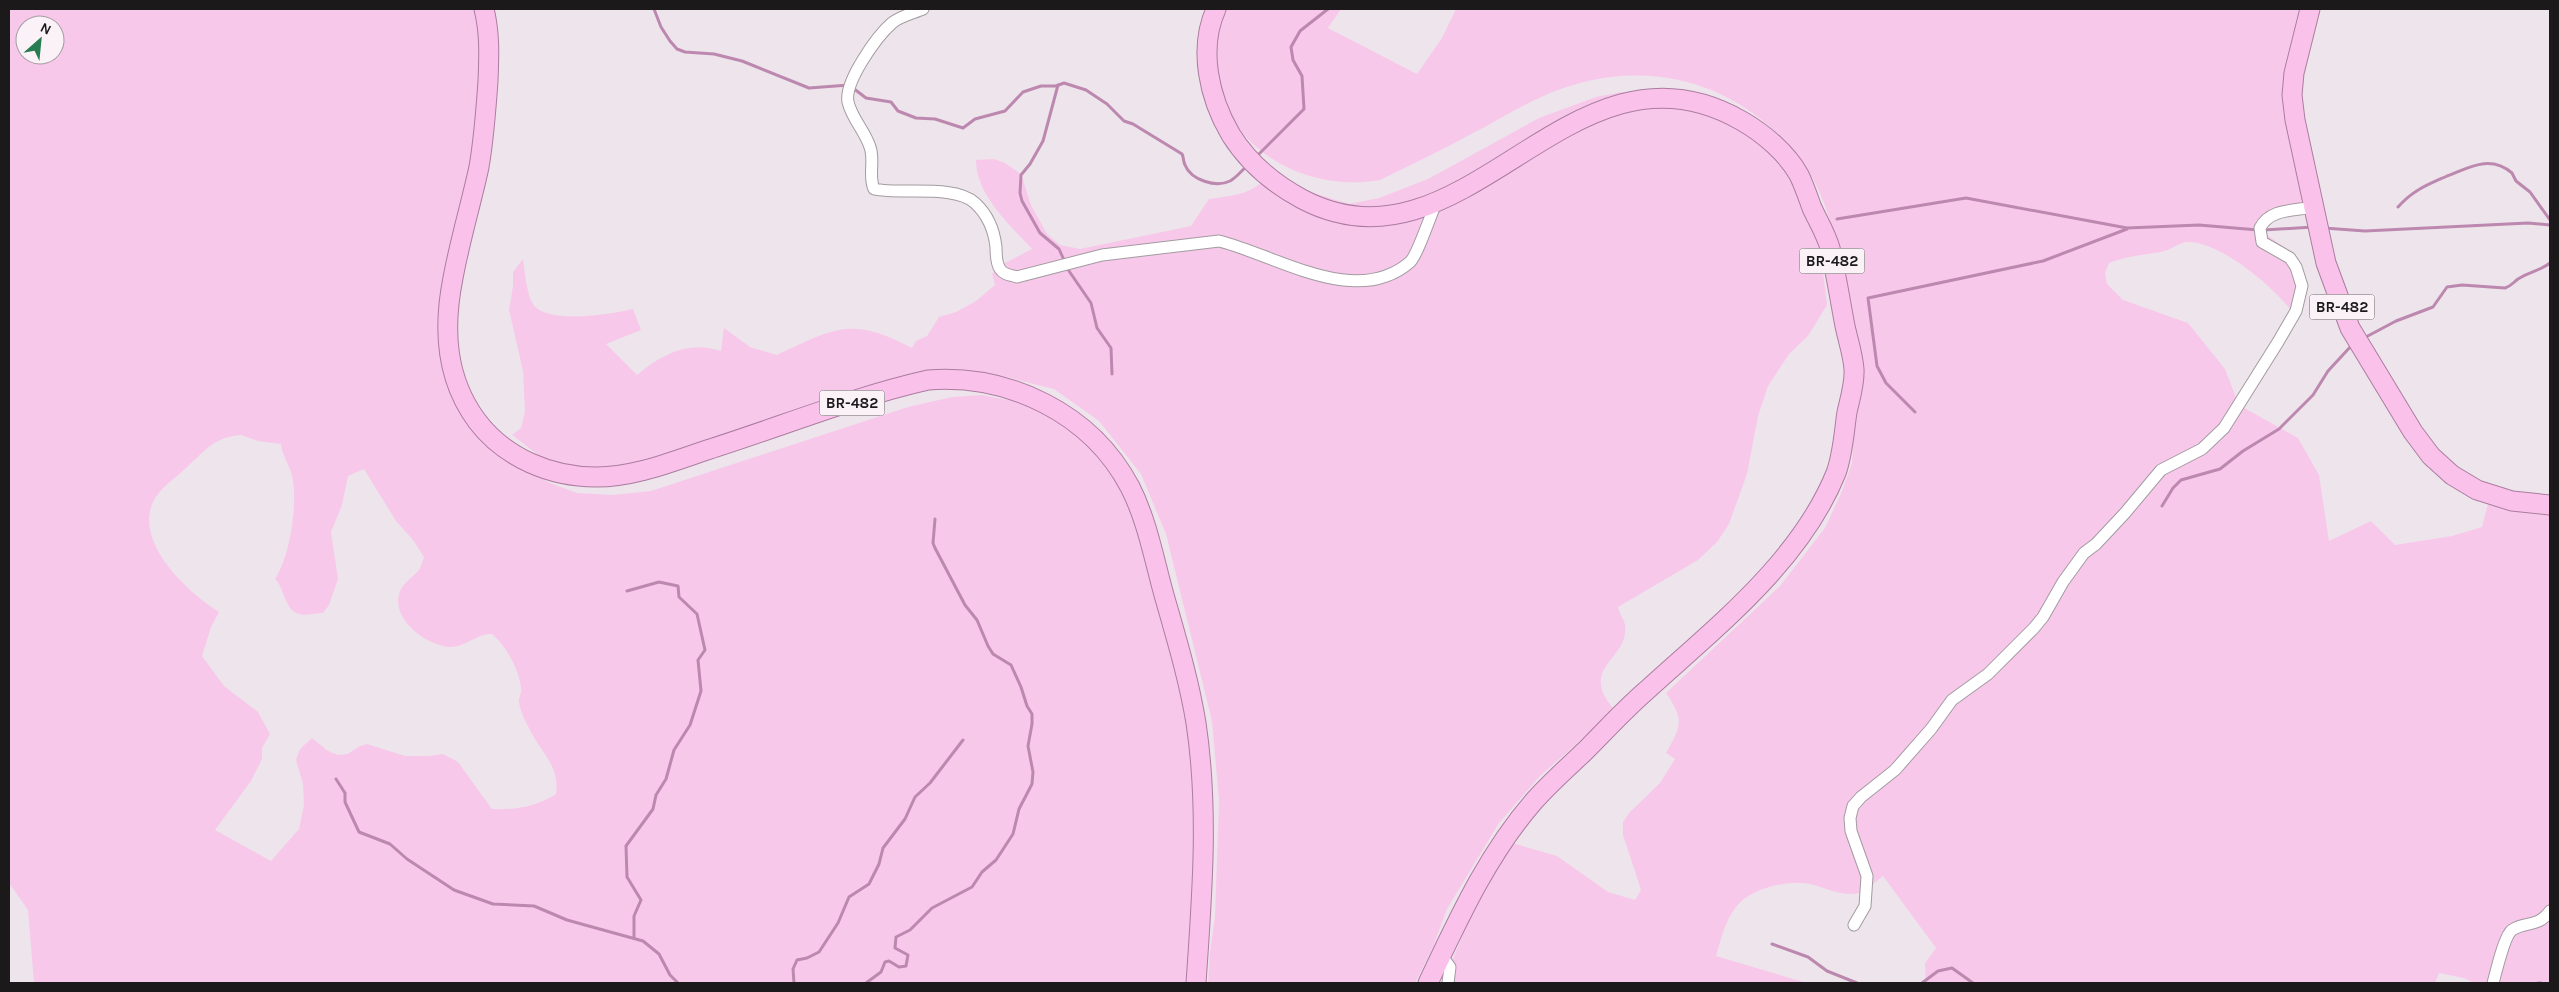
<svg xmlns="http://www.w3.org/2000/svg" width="2559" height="992" viewBox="0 0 2559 992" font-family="Karla,sans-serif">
<rect width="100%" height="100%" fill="#ede5eb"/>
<g fill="#f8c8eb" fill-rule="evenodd">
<path d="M9,9H479L486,86L448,295L457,386L526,469L550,483L577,493L612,495L651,491L908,407L952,397L982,395L1029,404L1082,432L1128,488L1201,751L1189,983H34L28,910L9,883ZM25,25H55V55H25ZM241,435L258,441L281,444C282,457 292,468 293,481C297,508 290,556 275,579C285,588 284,610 299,614C305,616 316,613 323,613L329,605L338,579L331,532L342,505L348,476L364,469L396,521L413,540L424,557C422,562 421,568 418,571C411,579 402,583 399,594C392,620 426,645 449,647C465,648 477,633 492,634C506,646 519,669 521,688C522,692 520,694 519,699C518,706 525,721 529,728C540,752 560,765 556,794C536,807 515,810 492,809L458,762L443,754L430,756H405L367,744L358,747L348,754L338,755L328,751L312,738L300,749L296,760L303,784L304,805L299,829L271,861L215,830L251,781L262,759V748L270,734L258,712L224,686L202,656L211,627L219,612C188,593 134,543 153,502C160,487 175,479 187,467C206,450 214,437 241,435Z"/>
<path d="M1219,9H1341L1328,28L1417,74L1442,38L1456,9H2303L2292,39L2288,62L2304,205L2277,211L2263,230C2271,240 2282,244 2291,253C2306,266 2295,296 2293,313C2274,287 2223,244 2190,242C2181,241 2171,250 2161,252C2143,255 2127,256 2109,263L2105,273L2107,284L2123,300L2188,323L2225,369L2239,405L2298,438L2319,475L2329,541L2371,521L2395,545L2452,536L2482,527L2489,500L2532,514L2550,515V983H2474L2464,978L2439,973L2435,983H1926L1925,963L1936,948L1883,876C1876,881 1867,891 1859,893C1844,897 1828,889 1814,885C1791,879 1751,887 1736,907C1725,921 1721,939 1716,956L1807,983H1443L1475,905L1509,842L1557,856L1608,892L1635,900L1641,890L1623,835V822L1630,812L1660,783L1675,759L1666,753C1682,725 1684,719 1666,693L1780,586L1825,528L1842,491L1852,463L1856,390L1831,224C1817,175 1793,142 1751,112C1688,67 1608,65 1539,98C1517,108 1497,121 1475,132C1444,149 1412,164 1380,180C1319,191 1252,163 1224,105C1220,97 1219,85 1217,76C1215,66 1210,52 1211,42C1212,31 1216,20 1219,9Z"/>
<path d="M1622,92C1638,93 1656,92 1671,96C1721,107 1784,152 1805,201C1819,234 1823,270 1827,305L1808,336L1789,354L1768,386L1758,416L1747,474L1729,524L1717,542L1698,560L1618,607C1619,613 1624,619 1625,625C1630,660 1576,667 1615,710L1540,776L1499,823L1447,909L1433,947L1415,983H1208L1210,952L1215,916L1219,801L1212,721L1166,534L1141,474L1099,421L1054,389L1006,377L956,378L638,476L549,463L512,435L521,428L525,412L523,371L509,310L513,286V272L523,259C525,272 526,292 533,304C547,325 612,314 633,309L641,330L606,344L637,375C662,354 689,340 721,351L724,328L750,347L777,355C835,328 851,316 912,348L916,341L927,336L939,317L956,312L976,301L995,285L992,274L1005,263L1032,249C1010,225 976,195 976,160L994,159L1005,163L1021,174L1031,205L1047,234L1060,245L1080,249L1191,226L1209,199C1228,196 1253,195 1265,178L1349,204L1379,198L1428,179L1539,118L1596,97Z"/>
</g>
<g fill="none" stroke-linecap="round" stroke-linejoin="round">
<g stroke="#bd88af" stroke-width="3">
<path d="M654,9L661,27L670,41L677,49L685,52L714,54L742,61L809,88L849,85L866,98L891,102L898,111L916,118L935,119L963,128L975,119L1005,111L1023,92L1041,86H1056L1064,83L1086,90L1107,104L1124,121L1133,124L1182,154C1184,158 1183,161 1185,165C1191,180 1216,188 1230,181C1237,177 1242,170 1248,165"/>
<path d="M1058,85L1043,141L1030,164L1021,175L1020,193L1022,201L1040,233L1059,249L1069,271L1091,303L1097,328L1111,348L1112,374"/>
<path d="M1256,157L1304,109L1302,76L1293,60L1291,47L1300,31L1328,9"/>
<path d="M2398,207C2413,190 2427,185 2447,176C2468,168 2490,154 2512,173L2516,181L2530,192L2550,220"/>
<path d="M1837,219L1966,198L2127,228L2199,225L2258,230"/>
<path d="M2324,228L2365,231L2528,223L2550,225"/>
<path d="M2264,230L2313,227"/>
<path d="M2364,338L2396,321L2433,307L2447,287L2462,285L2505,288C2511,286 2513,283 2518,279C2528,272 2540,271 2550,263"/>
<path d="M1915,412L1886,383L1877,366L1868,298L2043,261L2127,229"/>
<path d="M2162,506L2173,488L2181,480L2220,469L2243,451L2279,429L2313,395L2328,371L2352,345"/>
<path d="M627,591L659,582L678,586L679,597L697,614L705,650L698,660L701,691L690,725L674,750L666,779L656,795L653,809L626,846L627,877L641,900L634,916V937"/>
<path d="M336,779L345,793V802L359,832L390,844L407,859L454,890L493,904L534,906L567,920L643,941L659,954L670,975L678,983"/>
<path d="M1772,944L1808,957L1827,971L1857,983"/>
<path d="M794,983L793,969L797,960L807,958L819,952L838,923L849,897L869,884L879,864L883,848L905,819L915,797L930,783L963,740"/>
<path d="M866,983L881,972L885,962L889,961L899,967L906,966L908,955L895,948L896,937L910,930L932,908L972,887L982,872L996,860L1013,834L1019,809L1032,784L1033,772L1028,746L1032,724V714L1027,706L1021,687L1011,665L993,654L988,646L977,620L965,605L935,548L933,543L935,519"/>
<path d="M1922,983L1938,971L1952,968L1973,983"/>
<path d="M2538,983H2541"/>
</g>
<defs>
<g id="minor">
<path d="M923,9C914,13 900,16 892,23C877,36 844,82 848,102C852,119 865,131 870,147C875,161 868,176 874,189C901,195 955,184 975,203C988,215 994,229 996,247C996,254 996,263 1000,269C1004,275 1011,275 1017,277L1102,255L1219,241C1276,255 1356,309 1410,262C1417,256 1431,214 1436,203"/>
<path d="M1854,925L1865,906L1867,876L1851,831L1850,818L1853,806L1861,797L1895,770L1931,729L1952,700L1988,674L2034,628L2043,617L2063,582L2084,553L2096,544L2125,513L2161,470L2202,449L2224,428L2278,342L2296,311L2302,286L2296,267L2290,258L2262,242L2260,228C2270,208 2295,211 2314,207"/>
<path d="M1441,955L1450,967L1448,983"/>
<path d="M2493,983C2496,973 2504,936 2512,930C2525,921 2538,928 2550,911"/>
</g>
<g id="trunk">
<path d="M484,9C490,33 489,56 488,81C486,110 484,138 479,167C471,204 460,240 453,278C443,328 445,378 477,421C505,458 551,477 596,477C634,477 671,462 707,450C780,427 853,397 928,380C1009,374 1091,413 1130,487C1147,520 1154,559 1164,595C1176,637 1189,680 1196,723C1209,809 1202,897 1196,983"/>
<path d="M1216,9C1198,49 1209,98 1231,135C1248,162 1274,184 1302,199C1466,286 1570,21 1742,121C1763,133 1787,153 1799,175C1804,185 1808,197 1812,208C1818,221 1826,234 1830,248C1836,273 1840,300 1845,326C1848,340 1853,355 1854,369C1855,383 1850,399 1847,412C1844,432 1843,454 1836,473C1800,562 1716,627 1647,690C1625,709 1605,731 1584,752C1567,768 1549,784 1534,801C1487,855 1458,920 1428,983"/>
<path d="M2310,9L2294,73L2292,95L2295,120L2326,263L2350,328L2413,432L2431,456L2452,475L2477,490L2512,501L2550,505"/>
</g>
</defs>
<use href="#minor" stroke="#a29ba0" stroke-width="13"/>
<use href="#trunk" stroke="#ab7c9f" stroke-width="21"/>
<use href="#minor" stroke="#fff" stroke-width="11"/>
<use href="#trunk" stroke="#fac2eb" stroke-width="19"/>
</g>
<g text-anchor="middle" stroke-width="5" stroke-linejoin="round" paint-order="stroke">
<g fill="#fbf2f8" stroke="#5f5a5d" stroke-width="1">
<rect x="1799.5" y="248.5" width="65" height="25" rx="4"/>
<rect x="2309.5" y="294.5" width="65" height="25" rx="4"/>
<rect x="819.5" y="390.5" width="65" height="25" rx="4"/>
</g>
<g font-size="15" font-weight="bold" fill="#1c191b">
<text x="1832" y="266">BR-482</text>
<text x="2342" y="312">BR-482</text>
<text x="852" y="408">BR-482</text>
</g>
</g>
<rect width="2559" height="992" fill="none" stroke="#1c191b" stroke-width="20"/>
<g transform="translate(40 40) rotate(27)"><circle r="24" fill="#fbf2f8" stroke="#a29ba0"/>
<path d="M0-4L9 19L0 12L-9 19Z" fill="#287d50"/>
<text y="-8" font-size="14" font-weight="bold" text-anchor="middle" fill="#1c191b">N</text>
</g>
</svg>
